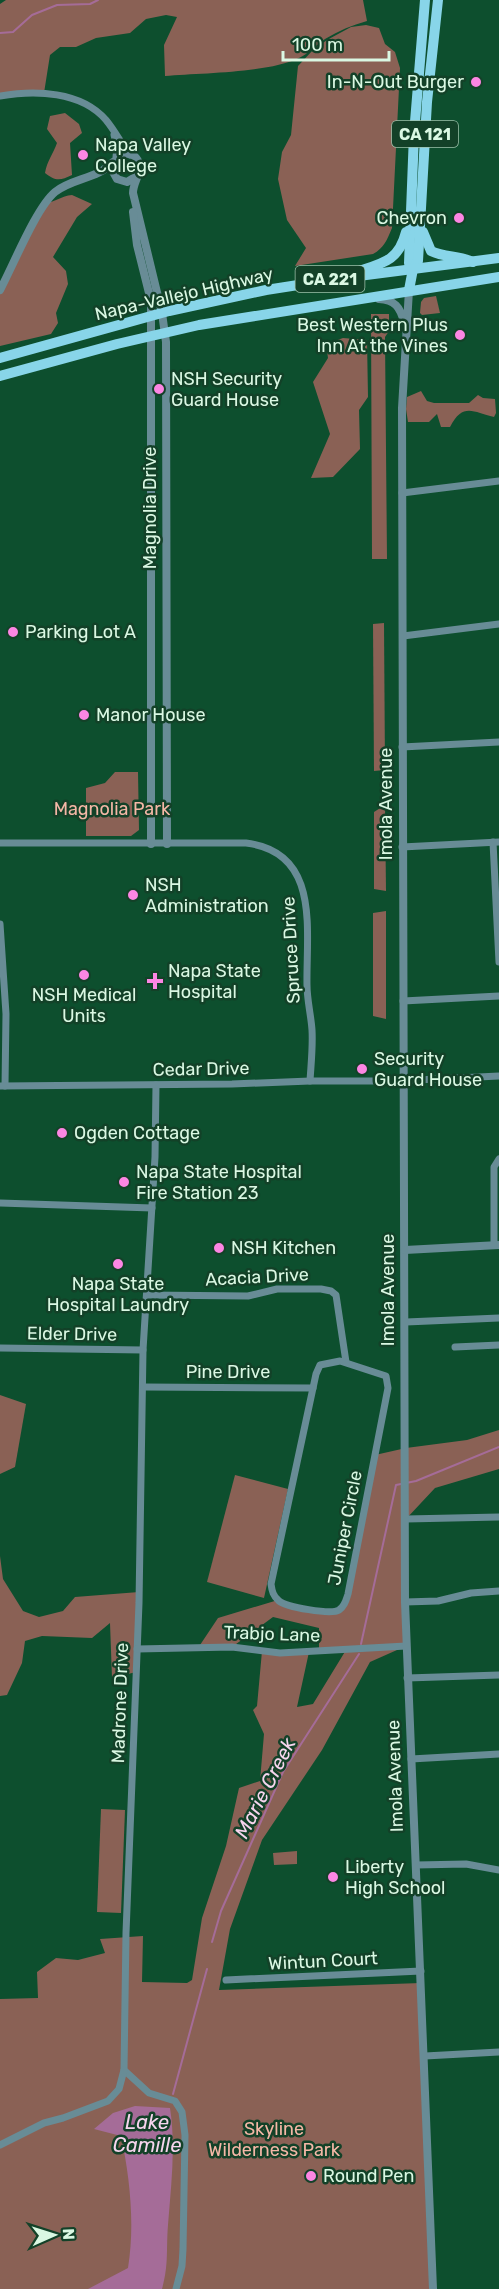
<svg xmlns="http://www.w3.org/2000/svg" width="499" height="2289" viewBox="0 0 499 2289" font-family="Rubik,sans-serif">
<rect width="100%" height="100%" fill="#0d4f2e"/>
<g fill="#8a6155">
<path d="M6,0H363L367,21C352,25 338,31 325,39C316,45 308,54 299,58C268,73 201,73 165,76L164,45L177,17L166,15L146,19L130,33L96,38L76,47H60L50,55L44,93L0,96V4Z"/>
<path d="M366,25L379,28L385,44L395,52L400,68L392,228C387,240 384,248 373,254L295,266L306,248L287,220L278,179L282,152L291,135L298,66L313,50L327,40L351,27Z"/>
<path d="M65,113L79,124L82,133L70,143L72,175C60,181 55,181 45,173C47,161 53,154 57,143L47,129L50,116Z"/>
<path d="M72,195L92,204L77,217L53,257L66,271L68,284L56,313L58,323L51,334L0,346V290L45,203C56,202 61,196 72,195Z"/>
<path d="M436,296L440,313L422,315L420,313L421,302L424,298Z"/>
<path d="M371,314H389V331L385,337L387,559H372Z"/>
<path d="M343,338L367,340L368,397L359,410L360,449L333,477L311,478L330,434L313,382L328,358L326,344Z"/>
<path d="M421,391L427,401L434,403H469L478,395L483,398L495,399L496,413L494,417C473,412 463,402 450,427H441L437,414L429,422H408L406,409L407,397Z"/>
<path d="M384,623L385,770L374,771L373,624Z"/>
<path d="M115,772H138L139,830L131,836H86V788L105,783Z"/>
<path d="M385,805L386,891L374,889V812Z"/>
<path d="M386,911V1019L373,1016V913Z"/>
<path d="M0,1395L26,1404L15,1467L0,1474Z"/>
<path d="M499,1430V1469L435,1488L406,1519V1646L370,1662L322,1750L262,1840L230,1929L219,1990L421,1983L433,2289H0V1999L38,1998L37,1972L56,1958L78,1960L105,1953L100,1939L143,1936L142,1982L187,1983L192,1980L202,1918L226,1846L239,1788L260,1781L264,1734L253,1710L257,1706L262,1651L309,1652L297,1707L313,1704L346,1650L319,1651V1628L273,1617L232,1647L198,1648L218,1618L278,1600L326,1612L344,1606L375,1455L406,1448L467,1440Z"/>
<path d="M235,1475L288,1489L264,1598L207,1582Z"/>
<path d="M0,1556L3,1579L23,1611L39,1617L63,1611L75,1597L139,1592L136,1672L112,1678L110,1623L92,1638L42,1636L25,1641L22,1663L7,1695L0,1696Z"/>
<path d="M101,1809L125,1810L121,1913L97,1912Z"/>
<path d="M297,1851V1864L274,1865L273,1853Z"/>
</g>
<path fill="#a56c98" d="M135,2106L170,2108C176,2147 171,2186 168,2225C166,2250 169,2264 162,2289H88L128,2268C135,2225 130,2178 121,2136L94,2129L113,2113Z"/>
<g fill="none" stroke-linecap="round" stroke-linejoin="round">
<g stroke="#a56c98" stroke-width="2">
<path d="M0,33L13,32L32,15L57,5L90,4L98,0"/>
<path d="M361,1644L396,1485L416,1481L499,1447"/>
<path d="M212,1942L221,1911L283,1772L359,1654"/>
<path d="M173,2094L207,1969"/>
</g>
<g stroke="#688c96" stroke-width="7">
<path d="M0,96C35,90 81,91 106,120C115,131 121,143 130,155"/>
<path d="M114,135L117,147L116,157"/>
<path d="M402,493L499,481"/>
<path d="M403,636L499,624"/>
<path d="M402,747L499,742"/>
<path d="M493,842L499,962"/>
<path d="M0,843H246C321,852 306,930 307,985C307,1000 311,1015 312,1030C313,1047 311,1064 310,1081"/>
<path d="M402,847L499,842"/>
<path d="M0,924L6,1014L5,1086"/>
<path d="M403,1001L499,996"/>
<path d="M156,1085L155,1157L143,1350L139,1603L126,1933L124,2070L149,2093L175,2101L182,2112L185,2135L183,2249L182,2266L176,2289"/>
<path d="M0,1086L232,1084L310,1081H396L499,1076"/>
<path d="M0,1203L152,1208"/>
<path d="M494,1245V1167L499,1159"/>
<path d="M147,1295L248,1296L277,1289H321L331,1291L336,1295L346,1362"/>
<path d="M406,1322L499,1318"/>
<path d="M455,1347L499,1345"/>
<path d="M0,1348L143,1350"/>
<path d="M340,1361L386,1376L388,1388L348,1594C346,1600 345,1606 339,1610C331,1615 286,1607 279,1601C273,1596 272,1591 271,1584L316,1374L320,1365Z"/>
<path d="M144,1387L313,1388"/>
<path d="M406,1519L499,1517"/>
<path d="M405,1602L438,1601L471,1593L499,1591"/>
<path d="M137,1649L232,1647L280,1653L406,1646"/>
<path d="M407,1678L499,1675"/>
<path d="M411,1759L499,1754"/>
<path d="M416,1865L466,1864L499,1870"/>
<path d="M226,1980L421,1971"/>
<path d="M425,2056L499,2052"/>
<path d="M0,2145L44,2123L63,2118L108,2101L119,2089L124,2070"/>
</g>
<g stroke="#688c96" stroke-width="8">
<path d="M137,176L127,182L117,179L112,170C113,155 133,146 139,163C142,173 133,182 133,193L162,313L166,342L167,844"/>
<path d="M133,212L137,245L151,301V844"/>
<path d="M0,290C13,266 36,208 55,192C72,178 98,179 113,162"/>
<path d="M409,290L402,408L405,1602L433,2289"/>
<path d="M379,299C395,300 400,307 404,322"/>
<path d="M405,1250L499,1245"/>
</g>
<g stroke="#88d5e9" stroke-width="10">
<path d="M423,232L431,251C445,258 459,255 473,262"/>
<path d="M413,269L409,263L414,134L425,0"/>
<path d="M359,271C384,263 399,260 406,232"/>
<path d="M409,290L413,269L418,261L427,102L438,0"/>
<path d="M0,358L169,311L266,290L343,278L499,258"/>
<path d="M0,376L117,344L199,325L499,277"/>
</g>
</g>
<g fill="#fc86e3" stroke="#134128" stroke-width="2">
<circle cx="476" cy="82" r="6"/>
<circle cx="83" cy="155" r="6"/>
<circle cx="459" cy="218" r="6"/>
<circle cx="460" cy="335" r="6"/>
<circle cx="159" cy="389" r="6"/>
<circle cx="13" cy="632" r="6"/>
<circle cx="84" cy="715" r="6"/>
<circle cx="133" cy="895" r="6"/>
<circle cx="84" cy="975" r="6"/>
<path d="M152 972h6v6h6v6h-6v6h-6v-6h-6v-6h6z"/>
<circle cx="362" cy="1069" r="6"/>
<circle cx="62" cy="1133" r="6"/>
<circle cx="124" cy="1182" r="6"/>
<circle cx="219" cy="1248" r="6"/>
<circle cx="118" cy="1264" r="6"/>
<circle cx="333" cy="1877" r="6"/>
<circle cx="311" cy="2176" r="6"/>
</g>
<g text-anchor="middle" stroke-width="5" stroke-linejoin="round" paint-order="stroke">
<g fill="#134128" stroke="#9ec1ab" stroke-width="1.5">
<rect x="392" y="121" width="66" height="26" rx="4.5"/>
<rect x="295.5" y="266" width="69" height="26" rx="4.5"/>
</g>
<g font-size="16" font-weight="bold" fill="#daf8e3">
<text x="425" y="140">CA 121</text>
<text x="330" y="285">CA 221</text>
</g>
<g font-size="18" fill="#daf8e3" stroke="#134128" text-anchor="start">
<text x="464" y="88" text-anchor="end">In-N-Out Burger</text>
<text x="95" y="151">Napa Valley<tspan x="95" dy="21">College</tspan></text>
<text x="447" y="224" text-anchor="end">Chevron</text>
<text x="448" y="331" text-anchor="end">Best Western Plus<tspan x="448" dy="21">Inn At the Vines</tspan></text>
<text x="171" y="385">NSH Security<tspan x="171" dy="21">Guard House</tspan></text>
<text x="25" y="638">Parking Lot A</text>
<text x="96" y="721">Manor House</text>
<text x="145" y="891">NSH<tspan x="145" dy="21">Administration</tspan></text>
<text x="168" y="977">Napa State<tspan x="168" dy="21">Hospital</tspan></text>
<text x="84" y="1001" text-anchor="middle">NSH Medical<tspan x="84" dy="21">Units</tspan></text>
<text x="374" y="1065">Security<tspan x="374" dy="21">Guard House</tspan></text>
<text x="74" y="1139">Ogden Cottage</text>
<text x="136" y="1178">Napa State Hospital<tspan x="136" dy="21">Fire Station 23</tspan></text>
<text x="231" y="1254">NSH Kitchen</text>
<text x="118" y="1290" text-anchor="middle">Napa State<tspan x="118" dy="21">Hospital Laundry</tspan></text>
<text x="345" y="1873">Liberty<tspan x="345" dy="21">High School</tspan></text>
<text x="323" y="2182">Round Pen</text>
</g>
<g font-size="18" fill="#daf8e3" stroke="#134128">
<text transform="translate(184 294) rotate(-13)" y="6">Napa-Vallejo Highway</text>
<text transform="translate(150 508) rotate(-90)" y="6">Magnolia Drive</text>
<text transform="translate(386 804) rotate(-90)" y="6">Imola Avenue</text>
<text transform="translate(291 950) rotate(-93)" y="6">Spruce Drive</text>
<text transform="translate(201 1069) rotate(-1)" y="6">Cedar Drive</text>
<text transform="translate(257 1277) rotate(-3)" y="6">Acacia Drive</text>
<text transform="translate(388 1290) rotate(-90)" y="6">Imola Avenue</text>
<text transform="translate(72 1334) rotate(1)" y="6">Elder Drive</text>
<text x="228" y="1378">Pine Drive</text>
<text transform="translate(345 1528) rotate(-79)" y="6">Juniper Circle</text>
<text transform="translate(272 1634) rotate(2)" y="6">Trabjo Lane</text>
<text transform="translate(120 1703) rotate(-88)" y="6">Madrone Drive</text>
<text transform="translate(395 1776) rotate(-92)" y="6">Imola Avenue</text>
<text transform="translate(323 1961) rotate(-3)" y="6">Wintun Court</text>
</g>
<g font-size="18" fill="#f4b7a6" stroke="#134128">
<text x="112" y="815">Magnolia Park</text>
<text x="274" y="2135">Skyline<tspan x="274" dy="21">Wilderness Park</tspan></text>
</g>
<g font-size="20" font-style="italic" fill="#f7d5ee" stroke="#134128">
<text transform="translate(265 1788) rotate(-63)" y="7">Marie Creek</text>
<text x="147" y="2129">Lake<tspan x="147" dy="23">Camille</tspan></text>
</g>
</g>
<g transform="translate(54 2235) rotate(87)" stroke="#134128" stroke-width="4.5" paint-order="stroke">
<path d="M0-4.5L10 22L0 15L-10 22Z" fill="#daf8e3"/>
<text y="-9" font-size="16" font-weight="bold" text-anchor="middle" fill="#daf8e3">N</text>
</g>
<path d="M283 51v9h106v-9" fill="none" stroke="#daf8e3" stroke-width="3"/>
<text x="292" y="51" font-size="18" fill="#daf8e3" stroke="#134128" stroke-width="4.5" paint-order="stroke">100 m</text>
</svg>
